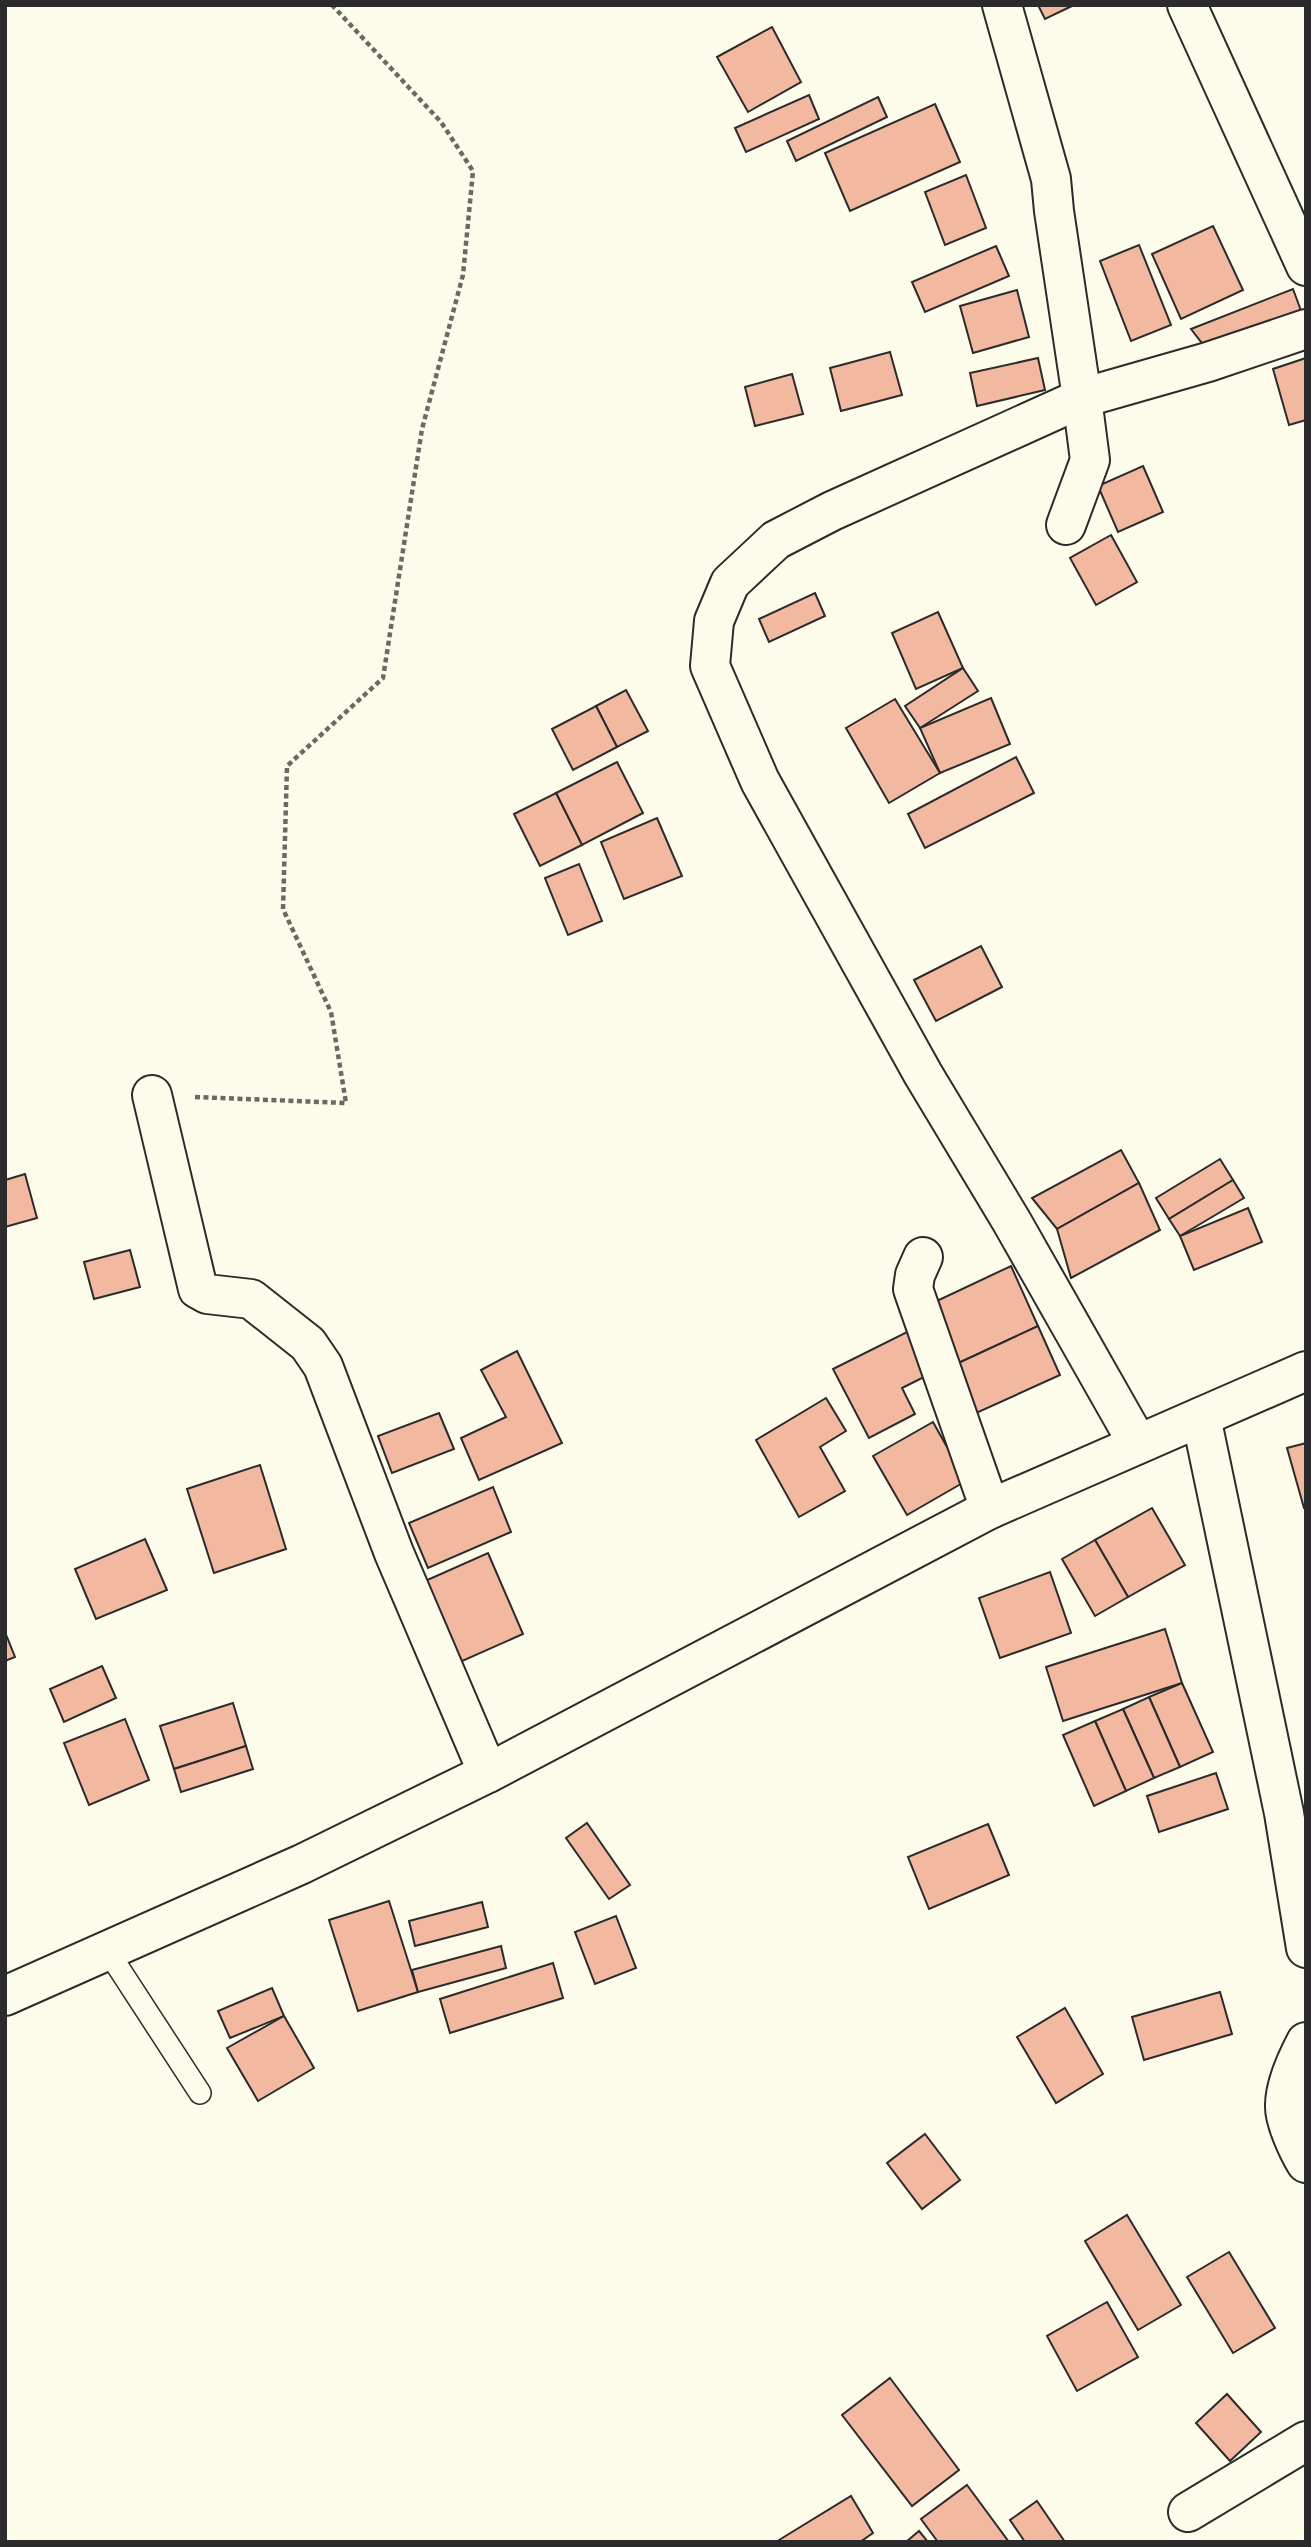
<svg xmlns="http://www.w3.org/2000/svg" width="1311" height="2547" viewBox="0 0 1311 2547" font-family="'Titillium Web',sans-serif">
<rect width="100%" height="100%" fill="#fdfbea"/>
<g fill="#f2b8a0" stroke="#2b2b2b" stroke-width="2">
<path d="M1038,5H1074L1045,19Z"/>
<path d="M772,27L801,82L748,112L717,57Z"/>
<path d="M809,95L819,119L746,152L735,128Z"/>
<path d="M878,97L887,117L796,161L787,141Z"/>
<path d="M935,104L960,162L850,211L825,153Z"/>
<path d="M966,175L986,228L945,245L925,192Z"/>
<path d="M1213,226L1243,290L1181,319L1152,254Z"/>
<path d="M1139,245L1171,325L1131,341L1100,261Z"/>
<path d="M996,246L1009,276L925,312L912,282Z"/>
<path d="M1293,289L1303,316L1205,347L1191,329Z"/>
<path d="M1017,290L1029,337L973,353L960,306Z"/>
<path d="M890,352L902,395L841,411L830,368Z"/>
<path d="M1038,358L1045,390L977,406L970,373Z"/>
<path d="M1306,358V420L1289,425L1273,369Z"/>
<path d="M792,374L803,414L755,426L745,387Z"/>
<path d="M1143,466L1163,512L1118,532L1098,486Z"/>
<path d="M1111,535L1137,582L1096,605L1070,558Z"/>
<path d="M815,593L825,616L769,642L759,619Z"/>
<path d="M938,612L963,668L916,689L892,633Z"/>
<path d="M963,668L978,691L920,728L905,706Z"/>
<path d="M626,690L648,731L617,747L596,706Z"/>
<path d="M991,698L1010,744L940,773L920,728Z"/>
<path d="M895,699L940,773L889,803L846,728Z"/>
<path d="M596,706L617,747L573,770L552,729Z"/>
<path d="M1016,757L1034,793L925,848L908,814Z"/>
<path d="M617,762L643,813L582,845L556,793Z"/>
<path d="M556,793L582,845L540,866L514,814Z"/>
<path d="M657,818L682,876L624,899L601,842Z"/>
<path d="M579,864L602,921L568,935L545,878Z"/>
<path d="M981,946L1002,987L936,1021L914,980Z"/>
<path d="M1121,1150L1139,1183L1057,1229L1032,1198Z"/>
<path d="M1220,1159L1233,1180L1169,1219L1156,1198Z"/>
<path d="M25,1174L37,1218L5,1227V1180Z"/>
<path d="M1233,1180L1244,1198L1180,1236L1169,1219Z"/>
<path d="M1139,1183L1160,1230L1071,1278L1057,1229Z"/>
<path d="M1248,1208L1262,1242L1194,1270L1180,1236Z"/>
<path d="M130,1250L140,1287L94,1299L84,1262Z"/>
<path d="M1011,1266L1038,1326L952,1366L924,1307Z"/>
<path d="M1038,1326L1060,1375L974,1414L952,1366Z"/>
<path d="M917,1327L938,1370L902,1388L915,1414L869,1438L833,1369Z"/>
<path d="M517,1351L562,1443L479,1480L461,1438L506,1417L481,1370Z"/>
<path d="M826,1398L846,1431L820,1447L845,1491L799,1517L756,1440Z"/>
<path d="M439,1413L454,1449L392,1473L378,1436Z"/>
<path d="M933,1422L966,1481L907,1515L873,1456Z"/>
<path d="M1306,1443V1508H1304L1287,1448Z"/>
<path d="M260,1465L286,1549L214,1573L187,1489Z"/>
<path d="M493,1487L511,1532L428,1568L409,1523Z"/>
<path d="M1152,1508L1185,1565L1128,1597L1095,1540Z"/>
<path d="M145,1539L167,1590L96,1619L75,1569Z"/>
<path d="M1095,1540L1128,1597L1095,1616L1062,1559Z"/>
<path d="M488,1553L523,1634L460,1662L425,1581Z"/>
<path d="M1050,1572L1071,1633L1000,1658L979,1598Z"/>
<path d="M1165,1629L1182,1683L1063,1721L1046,1667Z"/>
<path d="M5,1632L15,1657L5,1661Z"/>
<path d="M102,1666L116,1698L64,1722L50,1689Z"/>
<path d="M1182,1683L1213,1752L1180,1767L1149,1697Z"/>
<path d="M1149,1697L1180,1767L1154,1778L1123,1709Z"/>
<path d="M233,1703L246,1746L174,1769L160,1726Z"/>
<path d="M1123,1709L1154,1778L1126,1791L1095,1721Z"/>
<path d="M125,1719L149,1780L89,1805L64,1743Z"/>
<path d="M1095,1721L1126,1791L1094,1806L1063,1735Z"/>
<path d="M246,1746L253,1769L181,1792L174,1769Z"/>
<path d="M1216,1773L1228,1809L1159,1832L1147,1796Z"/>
<path d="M587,1823L630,1885L609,1899L566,1838Z"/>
<path d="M988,1824L1009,1875L929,1909L908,1857Z"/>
<path d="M389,1901L418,1992L358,2011L329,1920Z"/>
<path d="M482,1902L488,1927L415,1946L409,1921Z"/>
<path d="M616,1916L636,1968L595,1984L575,1932Z"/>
<path d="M501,1946L506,1968L418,1992L412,1970Z"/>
<path d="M553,1963L563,1998L450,2033L440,1999Z"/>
<path d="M272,1988L284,2016L230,2038L218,2011Z"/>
<path d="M1220,1992L1232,2034L1144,2060L1132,2017Z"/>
<path d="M1065,2008L1103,2074L1056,2103L1017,2037Z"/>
<path d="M284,2016L314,2068L258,2101L227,2048Z"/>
<path d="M925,2134L960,2180L922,2209L887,2163Z"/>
<path d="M1127,2215L1181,2305L1138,2330L1085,2241Z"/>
<path d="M1229,2252L1275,2328L1233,2353L1187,2277Z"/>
<path d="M1107,2302L1138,2357L1077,2391L1047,2336Z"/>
<path d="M890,2378L959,2470L912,2506L842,2415Z"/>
<path d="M1227,2394L1261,2432L1230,2461L1196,2423Z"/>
<path d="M967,2485L1009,2542H938L921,2519Z"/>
<path d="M851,2496L873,2533L860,2542H780L779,2540Z"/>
<path d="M1037,2501L1065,2542H1025L1010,2520Z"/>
<path d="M919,2531L928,2542H906Z"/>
</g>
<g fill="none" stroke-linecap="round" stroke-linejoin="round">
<defs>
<path id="lane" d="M107,1950L200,2093"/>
<g id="street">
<path d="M1002,5L1051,179L1054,211L1082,398L1090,460L1066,525"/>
<path d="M1187,5L1306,266"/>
<path d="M152,1095L198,1289L207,1294L251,1299L308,1344L323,1366L394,1553L488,1773L990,1509L1306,1371"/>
<path d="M923,1257L915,1275L913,1289L990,1509"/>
<path d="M1201,1417L1284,1813L1306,1948"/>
<path d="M1138,1444L1012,1222L923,1074L760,781L710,666L714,621L730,583L776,540L832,511L1082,398L1208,362L1306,329"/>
<path d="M5,1996L302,1864L488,1773"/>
<path d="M1306,2042C1297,2059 1285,2086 1285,2105C1284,2120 1298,2150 1306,2163"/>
<path d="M1188,2512L1306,2441"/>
</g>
</defs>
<use href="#lane" stroke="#2b2b2b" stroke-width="24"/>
<use href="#street" stroke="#2b2b2b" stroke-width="42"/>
<path stroke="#6a6964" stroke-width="4.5" stroke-dasharray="5 3.5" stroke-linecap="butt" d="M195,1097L346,1103L331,1012L283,909L287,766L383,678L422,429L463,275L473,171L441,122L332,5"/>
<use href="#lane" stroke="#fdfbea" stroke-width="21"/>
<use href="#street" stroke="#fdfbea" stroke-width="38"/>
</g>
<rect width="1311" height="2547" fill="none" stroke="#2b2b2b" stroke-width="14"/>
</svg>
